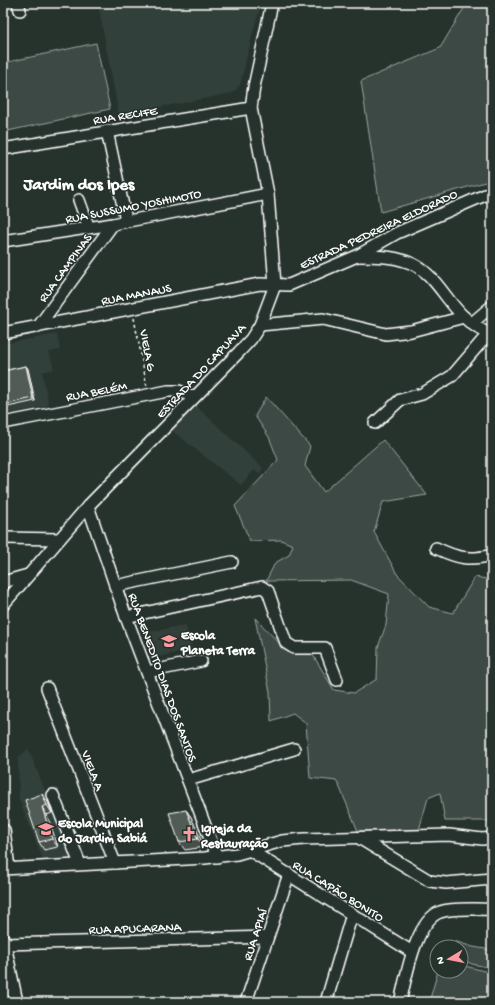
<svg xmlns="http://www.w3.org/2000/svg" width="495" height="1005" viewBox="0 0 495 1005" font-family="'Gochi Hand',sans-serif">
<rect width="100%" height="100%" fill="#26332d"/>
<filter id="ink" filterUnits="userSpaceOnUse"><feTurbulence type="fractalNoise" baseFrequency=".025" numOctaves="2"/><feDisplacementMap in="SourceGraphic" scale="8" xChannelSelector="R" yChannelSelector="G"/><feConvolveMatrix kernelMatrix="1 2 1 2 8 2 1 2 1" color-interpolation-filters="sRGB"/></filter>
<g filter="url(#ink)">
<g fill="#333f3a">
<path d="M137,3H262L254,28L240,85L233,93L119,115L99,9Z"/>
<path d="M57,334L60,350L49,352L54,369L42,372L49,406L3,415V344Z"/>
<path d="M194,404L263,468L259,474L254,470L241,485L170,429Z"/>
<path d="M185,625L192,649L154,658L144,633Z"/>
<path d="M28,749L74,860L43,859L19,799L18,758Z"/>
</g>
<g fill="#3e4944" stroke="#9ea4a2">
<path d="M467,3H492V180L381,212L361,81L440,48Z"/>
<path d="M96,43L110,109L3,132V63Z"/>
<path d="M266,397L310,446L305,466L324,492L383,440L427,495L383,502L374,532L397,574L429,607L453,613L475,577L492,580V821H445L440,793L428,798L419,830L358,831L337,781L310,778L306,723L293,713L271,721L270,692L255,618L285,649L313,655L334,690L354,693L377,679L378,647L386,625L389,594L351,580L266,581L275,563L289,555L293,545L281,540L250,541L235,506L278,460L269,437L255,416Z"/>
<path d="M454,941L473,947L492,950V968L472,964L461,959V947H451Z"/>
<path d="M461,965L492,973V1002H429L438,971H461Z"/>
</g>
<g fill="none" stroke-linecap="round" stroke-linejoin="round">
<defs>
<g id="minor">
<path d="M18,3L20,10"/>
<path d="M107,131L126,220"/>
<path d="M3,149L251,108"/>
<path d="M79,200L89,228"/>
<path d="M3,241L113,224L268,194"/>
<path d="M357,256C374,256 392,256 408,262C434,271 445,300 464,317C472,325 482,331 492,335"/>
<path d="M472,323L492,306"/>
<path d="M260,325L323,319L386,334L411,331L464,317"/>
<path d="M38,327L113,224"/>
<path d="M3,333L260,284L289,285L357,256L397,233L492,192"/>
<path d="M3,423L168,391H179L194,397"/>
<path d="M375,423L400,400L422,394L452,376L488,334"/>
<path d="M88,506L126,617L217,857"/>
<path d="M3,538L59,539"/>
<path d="M436,548C457,558 469,561 492,555"/>
<path d="M3,582L28,575"/>
<path d="M115,586L232,562"/>
<path d="M3,605L88,506L239,352L251,339L260,325L275,285L268,194L251,108L254,87L272,3"/>
<path d="M126,617L262,587L268,591L286,643L294,648H325L337,680"/>
<path d="M147,672L201,661"/>
<path d="M47,688L115,863"/>
<path d="M188,780L294,749"/>
<path d="M53,795L80,864"/>
<path d="M4,830L9,868"/>
<path d="M359,838L430,881L446,883L492,879"/>
<path d="M251,851L412,952"/>
<path d="M3,869L205,858L237,854L282,841L304,839L449,835L482,839L492,838"/>
<path d="M4,944L267,937"/>
<path d="M246,1002L289,874"/>
<path d="M326,1002L352,914"/>
<path d="M400,1002C406,979 415,921 440,912C455,907 476,910 492,909"/>
</g>
<path id="major" d="M3,940L16,1002"/>
</defs>
<use href="#minor" stroke="#fff" stroke-width="14"/>
<use href="#major" stroke="#fff" stroke-width="16"/>
<path stroke="#fff" stroke-width="1.5" stroke-dasharray="3 3" stroke-linecap="butt" d="M134,318L147,387"/>
<use href="#minor" stroke="#26332d" stroke-width="11"/>
<use href="#major" stroke="#26332d" stroke-width="13"/>
</g>
<g fill="#464f4b" stroke="#fff">
<path d="M26,366L28,369L35,401L3,408V371Z"/>
<path d="M42,794L48,802L52,813L47,815L58,847L44,850L39,842Z"/>
<path d="M186,810L191,817L204,847L185,850L179,842Z"/>
</g>
<g fill="#39403d" stroke="#fff">
<path d="M26,366L28,369L35,401L33,398Z"/>
<path d="M42,794L48,802L52,813L47,805Z"/>
<path d="M42,807L47,815L58,847L52,839Z"/>
<path d="M186,810L191,817L204,847L198,839Z"/>
</g>
<g fill="#515c57" stroke="#fff">
<path d="M26,366L33,398L3,405V371Z"/>
<path d="M42,794L47,805L42,807L52,839L39,842L25,800Z"/>
<path d="M186,810L198,839L179,842L169,813Z"/>
</g>
</g>
<defs>
<symbol id="school-bare" viewBox="-9 -9 18 18"><path d="M0-5L7-2L0 1L-7-2ZM-4 1L0 2.5L4 1V4Q0 6-4 4Z" fill="#ff9aa2" stroke="#26332d" stroke-width="2.5" paint-order="stroke"/></symbol>
<symbol id="church-bare" viewBox="-9 -9 18 18"><path d="M-1.2-6h2.4v3.5h3.3v2.4h-3.3V6h-2.4V-.1h-3.3v-2.4h3.3Z" fill="#ff9aa2" stroke="#26332d" stroke-width="2.5" paint-order="stroke"/></symbol>
</defs>
<g fill-rule="evenodd">
<use href="#school-bare" x="158" y="630" width="22" height="22"/>
<use href="#school-bare" x="35" y="818" width="22" height="22"/>
<use href="#church-bare" x="178" y="823" width="22" height="22"/>
</g>
<g text-anchor="middle" stroke-width="3" stroke-linejoin="round" paint-order="stroke">
<g font-size="13" fill="#fff" stroke="#26332d">
<text transform="translate(125 114) rotate(-9)" y="5">RUA RECIFE</text>
<text transform="translate(133 205) rotate(-11)" y="5">RUA SUSSUMO YOSHIMOTO</text>
<text transform="translate(378 228) rotate(-25)" y="5">ESTRADA PEDREIRA ELDORADO</text>
<text transform="translate(64 267) rotate(-54)" y="5">RUA CAMPINAS</text>
<text transform="translate(136 293) rotate(-11)" y="5">RUA MANAUS</text>
<text transform="translate(149 350) rotate(79)" y="5">VIELA G</text>
<text transform="translate(200 370) rotate(-47)" y="5">ESTRADA DO CAPUAVA</text>
<text transform="translate(96 390) rotate(-11)" y="5">RUA BELÉM</text>
<text transform="translate(164 677) rotate(70)" y="5">RUA BENEDITO DIAS DOS SANTOS</text>
<text transform="translate(94 770) rotate(69)" y="5">VIELA A</text>
<text transform="translate(339 890) rotate(32)" y="5">RUA CAPÃO BONITO</text>
<text transform="translate(135 927) rotate(-2)" y="5">RUA APUCARANA</text>
<text transform="translate(254 934) rotate(-72)" y="5">RUA APIAÍ</text>
</g>
<g font-size="13" font-weight="bold" fill="#fff" stroke="#26332d" text-anchor="start">
<text x="181" y="639">Escola<tspan x="181" dy="15">Planeta Terra</tspan></text>
<text x="58" y="827">Escola Municipal<tspan x="58" dy="15">do Jardim Sabiá</tspan></text>
<text x="201" y="832">Igreja da<tspan x="201" dy="15">Restauração</tspan></text>
</g>
<g font-size="17" font-weight="bold" fill="#fff" stroke="#26332d">
<text x="79" y="189">Jardim dos Ipes</text>
</g>
</g>
<rect width="495" height="1005" fill="none" stroke="#26332d" stroke-width="16"/>
<rect x="8" y="8" width="479" height="989" fill="none" stroke="#fff" stroke-width="1.5" filter="url(#ink)"/>
<g transform="translate(449 959) rotate(260)"><circle r="19" fill="#26332d" stroke="#7d8581"/>
<path d="M0-3L7 15L0 10L-7 15Z" fill="#ff9aa2"/>
<text y="-6" font-size="11" font-weight="bold" text-anchor="middle" fill="#ffffff">N</text>
</g>
</svg>
